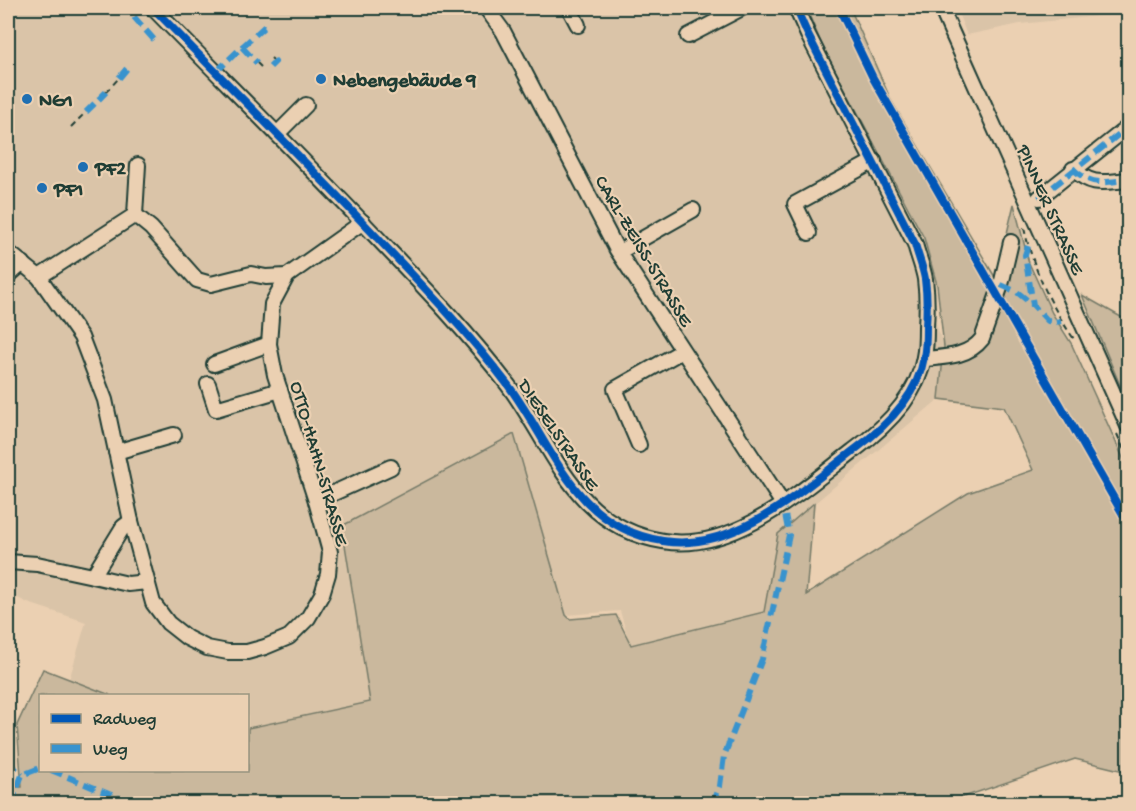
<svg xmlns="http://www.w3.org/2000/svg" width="1136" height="811" viewBox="0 0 1136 811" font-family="'Gochi Hand',sans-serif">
<rect width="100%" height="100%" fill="#ebd0b2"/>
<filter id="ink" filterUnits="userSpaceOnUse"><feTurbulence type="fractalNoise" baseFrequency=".0167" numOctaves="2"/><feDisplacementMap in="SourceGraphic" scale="12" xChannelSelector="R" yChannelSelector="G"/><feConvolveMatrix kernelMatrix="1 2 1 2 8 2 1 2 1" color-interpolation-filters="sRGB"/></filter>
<g filter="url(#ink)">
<g fill="#dac4a8">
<path d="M8,8H787L808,56L909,245L944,347L939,399L778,534L765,612L630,645L620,611L566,615L514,434L342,526L371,702L248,728V696L110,695L69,680L86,622L28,603L8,593Z"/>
<path d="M956,8H1128V13L1020,24L967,35Z"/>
</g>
<g fill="#cab89d" stroke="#747a68" stroke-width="1.5">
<path d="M806,8H850L891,100L996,279L1014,204L1029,263L1052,313L1071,343L1128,469V772L1075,759L943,804H8V787H22L17,725L43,669L110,695L40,696V770H248V728L370,702L342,526L514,434L566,615L570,619L616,615L631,645L764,612L778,534L814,503L806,595L968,493L1033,470L1004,407L939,399L944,347L937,285L924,238L823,47Z"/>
<path d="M1082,295L1128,321V404Z"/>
</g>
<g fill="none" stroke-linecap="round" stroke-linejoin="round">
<defs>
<g id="minor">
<path d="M153,8C230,87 308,164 384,245C427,290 470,335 508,385C554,447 574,527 663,541C734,553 801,491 853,451C883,429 918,396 924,357C926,348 926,337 926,327C927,312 927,294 925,279C923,267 918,256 915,244L808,35L796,8"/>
<path d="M486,8L503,31L617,250L783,504"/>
<path d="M569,8L578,25"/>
<path d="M941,8L1128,426"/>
<path d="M688,36L742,8"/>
<path d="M277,134L306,105"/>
<path d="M1073,169C1093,187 1103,182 1128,180"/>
<path d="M1039,198L1128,127"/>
<path d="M135,215L151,228L197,280L211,284L251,274L266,277L287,276"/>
<path d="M135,215L138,165"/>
<path d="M809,233L795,204L874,161"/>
<path d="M8,252L39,277L81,337L105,400L131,521L153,603L168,623L187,638L207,648L228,652H247L265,647L289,637L308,618L322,594L328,574L330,552L316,501L275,375L269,344L272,304L287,276L363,222"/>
<path d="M619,252L693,210"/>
<path d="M8,276L23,263"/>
<path d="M39,277L135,215"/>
<path d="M924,359C945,357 968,357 982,339L1001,285L1011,242"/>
<path d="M214,364L269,344"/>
<path d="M208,384L216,409L280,390"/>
<path d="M639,445L615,389L682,351"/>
<path d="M116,452L174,435"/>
<path d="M316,501L391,467"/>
<path d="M8,562L37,564L93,576L123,527L131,521"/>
<path d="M93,576L128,584L147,582"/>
</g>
</defs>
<use href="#minor" stroke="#1f3d34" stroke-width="18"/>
<g stroke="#1f3d34" stroke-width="2" stroke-dasharray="6 4.5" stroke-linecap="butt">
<path d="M271,58L273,60"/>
<path d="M257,63L261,67"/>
<path d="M106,92L119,78"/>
<path d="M71,127L86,112"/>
<path d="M1024,228C1033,268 1050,305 1074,339"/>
<path d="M1117,434L1128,459"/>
</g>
<use href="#minor" stroke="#ebd0b2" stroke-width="14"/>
<g stroke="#3993ce" stroke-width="6" stroke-dasharray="12 6" stroke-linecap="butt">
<path d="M134,17L156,42"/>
<path d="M242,47L264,27L268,28"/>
<path d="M270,67L275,62L273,60"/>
<path d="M216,72L242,47L257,63"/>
<path d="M119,78L129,66"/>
<path d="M86,112L106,92"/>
<path d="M1073,169C1093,187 1103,182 1128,180"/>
<path d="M1039,198L1128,127"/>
<path d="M1028,246L1025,255L1033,305L1048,321L1055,322L1061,321"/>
<path d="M1001,285L1017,292L1033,305"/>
<path d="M8,762L22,775"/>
<path d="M51,770L121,799L139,804"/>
<path d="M11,804L22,775L40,768"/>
<path d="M713,804L720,786L724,756L762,659L789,535L783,504"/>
</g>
<defs>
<g id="cycleway">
<path d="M153,8C230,87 308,164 384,245C427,290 470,335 508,385C554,447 574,527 663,541C734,553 801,491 853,451C883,429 918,396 924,357C926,348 926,337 926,327C927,312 927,294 925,279C923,267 918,256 915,244L808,35L796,8"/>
<path d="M839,8L873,78L1128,523"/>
</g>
</defs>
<use href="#cycleway" stroke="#ebd0b2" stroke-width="11"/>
<use href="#cycleway" stroke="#0057b8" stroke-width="8"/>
</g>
</g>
<g fill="#1f6fb2" stroke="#ebd0b2" stroke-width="2">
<circle cx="321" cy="79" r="6"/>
<circle cx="27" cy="99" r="6"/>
<circle cx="83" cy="167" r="6"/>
<circle cx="42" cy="188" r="6"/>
</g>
<g text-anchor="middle" stroke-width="4.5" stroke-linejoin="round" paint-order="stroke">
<g font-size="20" font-weight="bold" fill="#1f3d34" stroke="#ebd0b2" text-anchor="start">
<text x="333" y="86">Nebengebäude 9</text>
<text x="39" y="106">NG1</text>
<text x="95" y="174">PF2</text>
<text x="54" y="195">PF1</text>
</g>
<g font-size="20" fill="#1f3d34" stroke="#ebd0b2">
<text transform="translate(1052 209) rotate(66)" y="7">PINNER STRASSE</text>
<text transform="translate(645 250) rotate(59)" y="7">CARL-ZEISS-STRASSE</text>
<text transform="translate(560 434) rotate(56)" y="7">DIESELSTRASSE</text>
<text transform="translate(321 463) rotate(74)" y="7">OTTO-HAHN-STRASSE</text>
</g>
</g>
<rect width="1136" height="811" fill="none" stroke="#ebd0b2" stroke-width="30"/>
<rect x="15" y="15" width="1106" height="781" fill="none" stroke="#1f3d34" stroke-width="2" filter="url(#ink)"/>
<rect x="39" y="694" width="210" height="78" fill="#ebd0b2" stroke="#999580" stroke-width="1.5"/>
<rect x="51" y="714" width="30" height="9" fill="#0057b8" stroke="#999580" stroke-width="1.5"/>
<text x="93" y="724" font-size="18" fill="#1f3d34">Radweg</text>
<rect x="51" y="744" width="30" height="9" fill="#3993ce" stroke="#999580" stroke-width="1.5"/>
<text x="93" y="754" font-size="18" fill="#1f3d34">Weg</text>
</svg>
